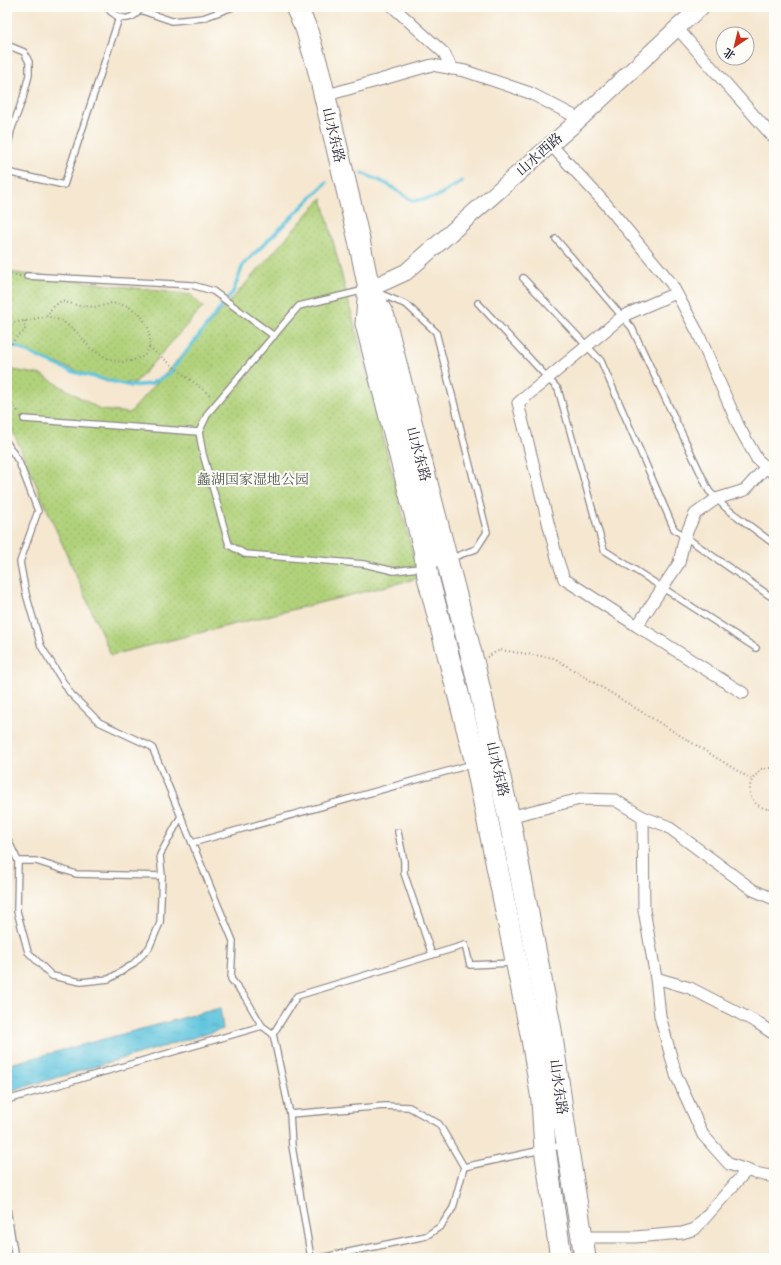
<svg xmlns="http://www.w3.org/2000/svg" width="781" height="1265" viewBox="0 0 781 1265" font-family="'Libre Caslon Text','Noto Serif SC',serif">
<defs>
<pattern id="green-dots" width="8" height="8" patternUnits="userSpaceOnUse"><rect width="8" height="8" fill="#b1d27a"/><path d="M2 2h.1M6 6h.1" fill="none" stroke="#98b46a" stroke-width="1.8" stroke-linecap="round"/></pattern>
<pattern id="water-ripples" width="26" height="14" patternUnits="userSpaceOnUse"><rect width="26" height="14" fill="#60c5de"/><path d="M2 4q2-2 4 0t4 0M15 11q2-2 4 0t4 0" fill="none" stroke="#53a9bf"/></pattern>
</defs>
<rect width="100%" height="100%" fill="#fdfcf7"/>
<filter id="ink" filterUnits="userSpaceOnUse"><feTurbulence type="fractalNoise" baseFrequency=".025" numOctaves="2"/><feDisplacementMap in="SourceGraphic" scale="8" xChannelSelector="R" yChannelSelector="G"/><feConvolveMatrix kernelMatrix="1 2 1 2 8 2 1 2 1" color-interpolation-filters="sRGB"/></filter>
<filter id="wash" filterUnits="userSpaceOnUse"><feTurbulence type="fractalNoise" baseFrequency=".012" numOctaves="4" result="noise"/><feDisplacementMap in="SourceGraphic" scale="16" xChannelSelector="R" yChannelSelector="G"/><feGaussianBlur stdDeviation="0.9" result="paint"/><feColorMatrix in="noise" values="0 0 0 0 0 0 0 0 0 0 0 0 0 0 0 0 0 1.4 0 .05"/><feComposite in="paint" operator="in"/></filter>
<g filter="url(#wash)">
<rect width="100%" height="100%" fill="#f5e7d0"/>
<g fill="url(#green-dots)" stroke="#6a7a5a">
<path d="M322,198L419,578L111,655L7,418V369L42,375L101,410L130,413Z"/>
<path d="M7,272L191,295L203,307L135,383L107,382L34,355L7,342Z"/>
</g>
<path fill="url(#water-ripples)" stroke="#41748c" d="M220,1008L223,1029L7,1092V1065Z"/>
<g fill="none" stroke-linecap="round" stroke-linejoin="round">
<g stroke="#60c5de" stroke-width="3.5">
<path d="M362,173L387,184L413,201L436,197L462,181"/>
<path d="M7,343L70,371L131,386L150,384L169,374L233,292L243,265L326,183"/>
</g>
</g>
</g>
<g filter="url(#ink)">
<g fill="none" stroke-linecap="round" stroke-linejoin="round">
<defs>
<g id="lane">
<path d="M108,7C109,11 111,12 114,14C124,22 136,18 141,7"/>
<path d="M140,10L172,21L203,18L233,7"/>
<path d="M7,45L24,52L29,62V75L23,98L11,131L7,150"/>
<path d="M7,172L64,185L119,18"/>
<path d="M556,239L632,328L709,491L726,508L774,544"/>
<path d="M27,276L192,285L213,291L274,336"/>
<path d="M523,278L601,361L674,529L770,596"/>
<path d="M369,289L407,305L436,332L487,532L476,549L427,567L394,571L364,564L245,554L229,545L203,454L199,432L208,413L299,306Z"/>
<path d="M478,303L558,389L604,550L756,648"/>
<path d="M24,419L199,432"/>
<path d="M7,443L19,462L38,511L20,562L26,594L41,646L70,693L99,722L152,747L233,941L231,979L245,997L262,1026"/>
<path d="M398,832L404,861V873L432,955"/>
<path d="M7,838L18,861L17,911L28,952L52,976L81,982L109,979L132,965L149,948L160,923L162,876L160,855L181,816"/>
<path d="M192,843L473,764"/>
<path d="M18,861H36L76,874L162,876"/>
<path d="M273,1034L290,1114L292,1146L311,1258"/>
<path d="M7,1100L262,1026L273,1034L297,996L465,945L470,965L513,963"/>
<path d="M290,1114L385,1106L409,1107L439,1124L464,1167L453,1208L441,1226L426,1236L320,1258"/>
<path d="M464,1167L564,1145"/>
<path d="M7,1209L15,1258"/>
</g>
<g id="street">
<path d="M393,7L444,53L452,69"/>
<path d="M677,28L774,138"/>
<path d="M324,96L432,65L465,71L530,93L580,119"/>
<path d="M550,144L605,203L671,283L698,333L739,427L757,459L774,474"/>
<path d="M676,293L623,316L518,403L557,558L564,579L637,626L679,563L685,536L695,514L716,499L745,490L766,467"/>
<path d="M637,626L743,693"/>
<path d="M509,817L580,799L615,800L643,817L644,910L656,978L690,988L756,1022L774,1034"/>
<path d="M643,817L667,826L753,890L774,899"/>
<path d="M656,978L660,1016L676,1075L703,1135L729,1164L755,1173L774,1177"/>
<path d="M582,1237H635L682,1233L695,1229L747,1170"/>
</g>
<path id="secondary" d="M369,289L406,272L580,119L677,28L701,7"/>
<g id="highway">
<path d="M296,7L306,28L318,68L359,240L369,289L384,317L474,665L509,817L551,1030L567,1144L582,1237L585,1258"/>
<path d="M369,289L366,324L424,549L428,577L476,763L532,1039L542,1100L545,1149L561,1258"/>
</g>
</defs>
<use href="#lane" stroke="#8c8486" stroke-width="8"/>
<use href="#street" stroke="#8c8486" stroke-width="13"/>
<use href="#secondary" stroke="#8c8486" stroke-width="18"/>
<use href="#highway" stroke="#8c8486" stroke-width="23"/>
<g stroke="#8c8486" stroke-width="2" stroke-dasharray="1 3" stroke-linecap="butt">
<path d="M7,274L20,276"/>
<path d="M7,321L10,323L25,321L47,316L62,321L76,331L91,349L107,358L120,362L131,361L144,356L149,347L150,339L148,327L140,314L127,306L112,303L98,307L80,306L61,301L52,308L47,316"/>
<path d="M149,347L211,396"/>
<path d="M7,355C10,344 15,337 25,331V321"/>
<path d="M7,398L19,413"/>
<path d="M487,657L500,650L554,658L751,779"/>
<path d="M774,768C770,768 765,768 761,769C760,770 757,773 757,774C741,789 753,811 774,809"/>
</g>
<use href="#lane" stroke="#fff" stroke-width="5.5"/>
<use href="#street" stroke="#fff" stroke-width="11"/>
<use href="#secondary" stroke="#fff" stroke-width="16"/>
<use href="#highway" stroke="#fff" stroke-width="21"/>
</g>
</g>
<g text-anchor="middle" stroke-width="4" stroke-linejoin="round" paint-order="stroke">
<g font-size="14" fill="#22223b" stroke="#fdfcf7">
<text transform="translate(334 135) rotate(77)" y="5">山水东路</text>
<text transform="translate(539 154) rotate(-41)" y="5">山水西路</text>
<text transform="translate(419 454) rotate(75)" y="5">山水东路</text>
<text transform="translate(498 769) rotate(77)" y="5">山水东路</text>
<text transform="translate(559 1087) rotate(82)" y="5">山水东路</text>
</g>
<g font-size="14" fill="#4d574e" stroke="#fdfcf7">
<text x="253" y="484">蠡湖国家湿地公园</text>
</g>
</g>
<rect width="781" height="1265" fill="none" stroke="#fdfcf7" stroke-width="24"/>
<g transform="translate(735 46) rotate(215)"><circle r="19" fill="#fdfcf7" stroke="#a5a5ac"/>
<path d="M0-3L7 15L0 10L-7 15Z" fill="#c8321e"/>
<text y="-6" font-size="11" font-weight="bold" text-anchor="middle" fill="#22223b">北</text>
</g>
</svg>
